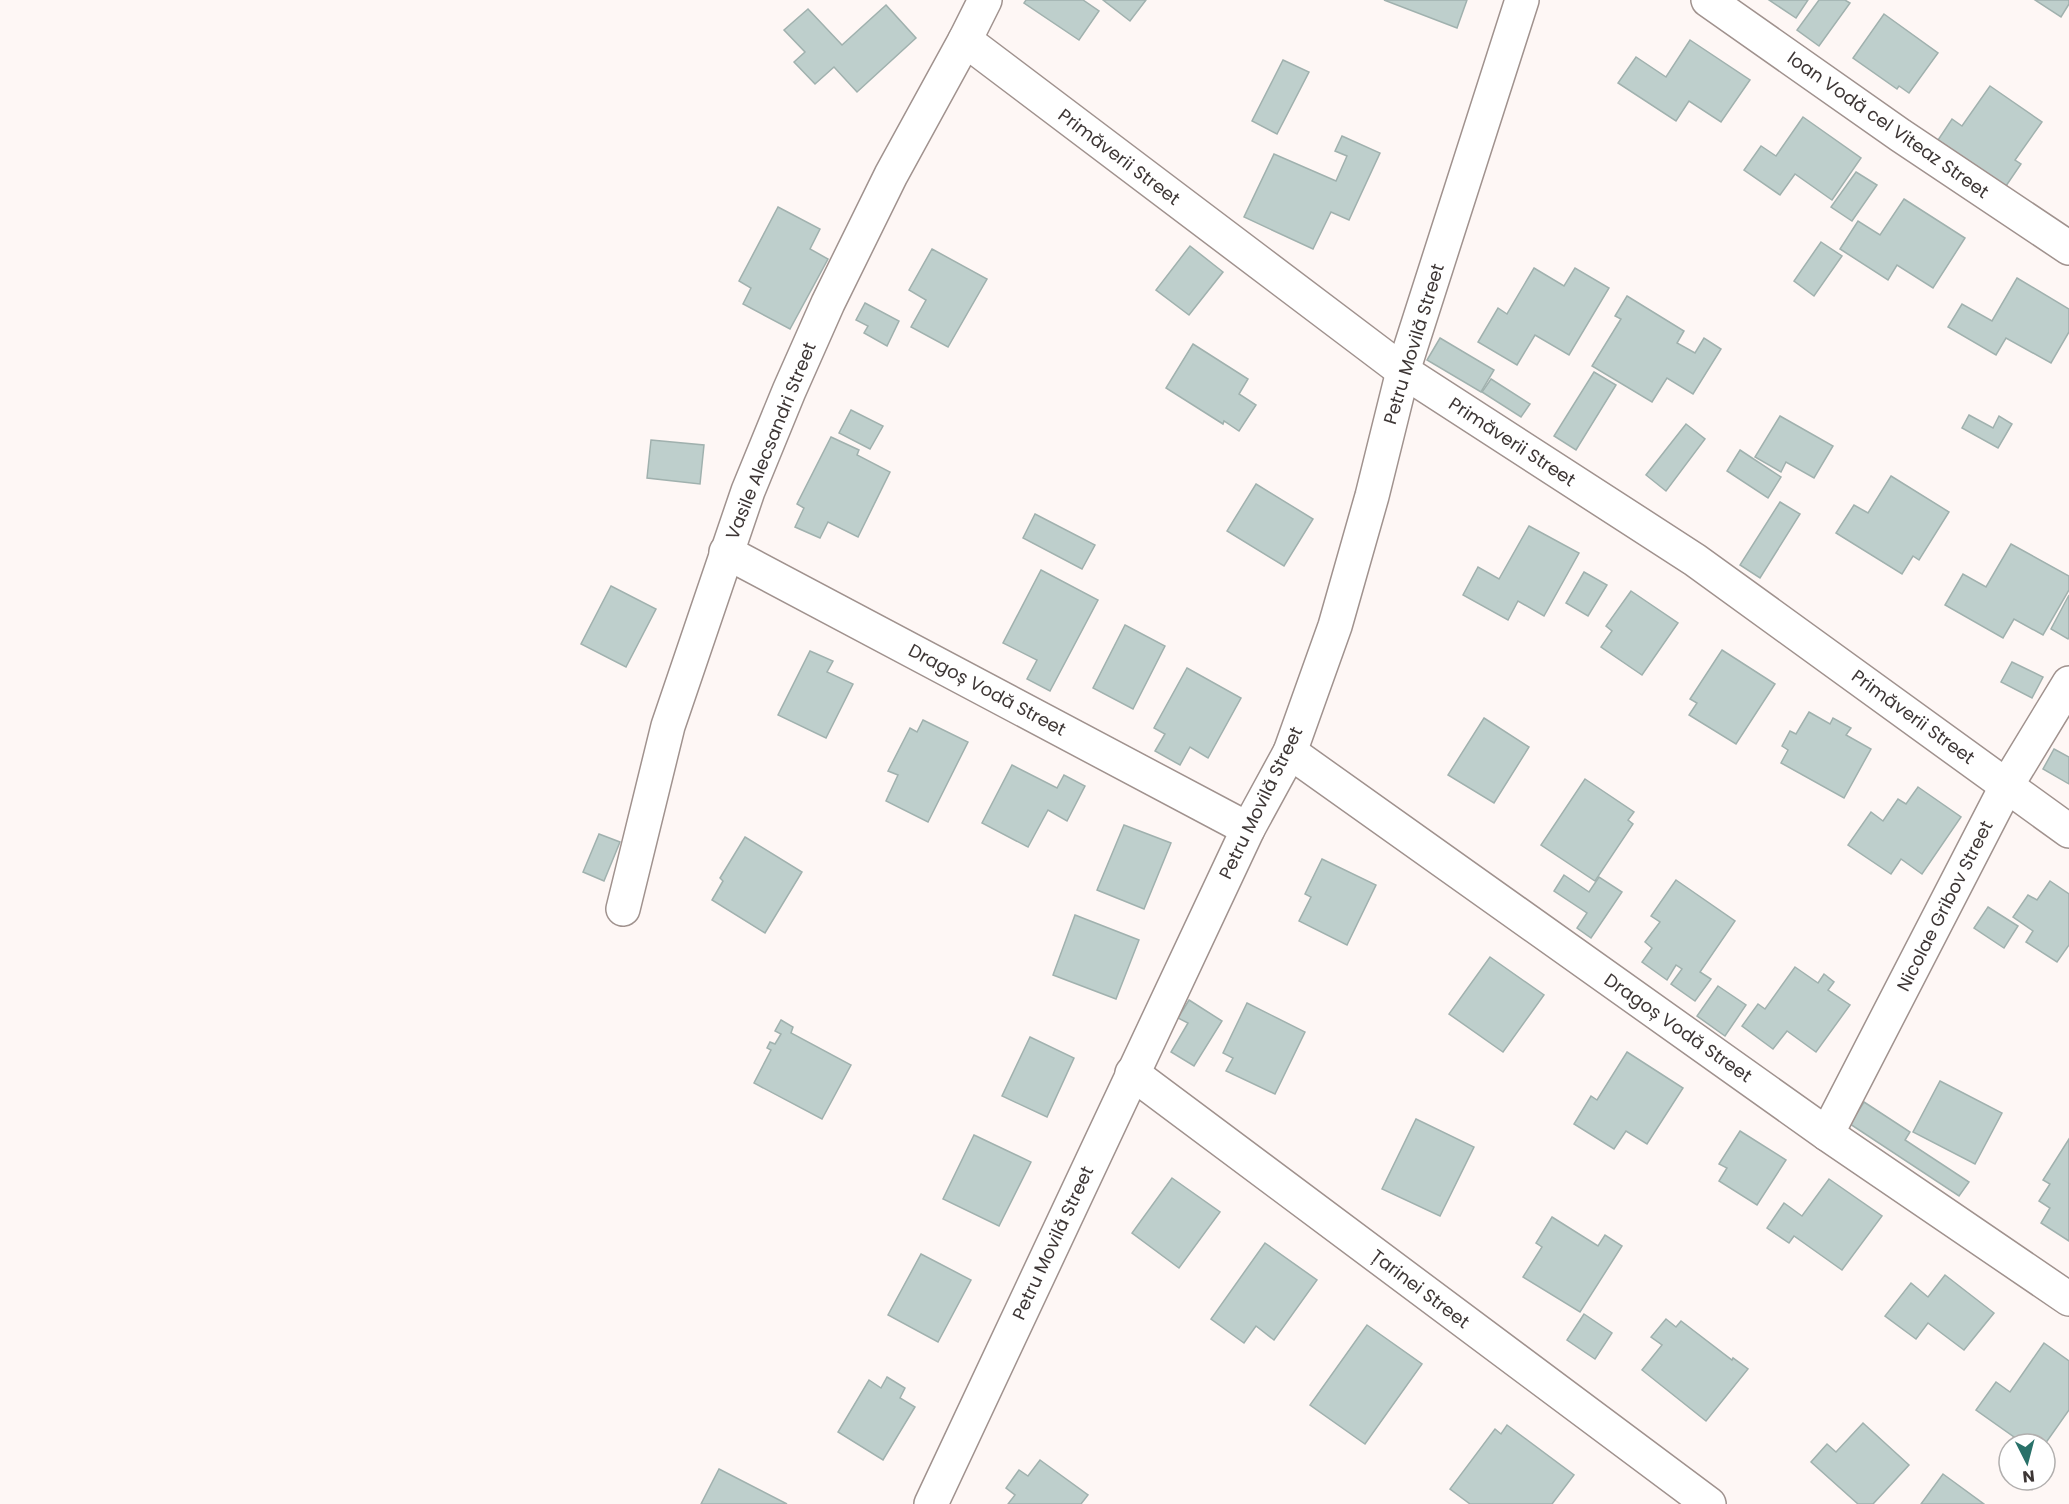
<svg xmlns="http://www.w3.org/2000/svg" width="2069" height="1504" viewBox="0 0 2069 1504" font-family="Poppins,sans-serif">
<rect width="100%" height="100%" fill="#fef7f5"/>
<g fill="#becfcc" stroke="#a0b1ae" stroke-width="1.5">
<path d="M1026,0H1083L1099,11L1079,40L1024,3Z"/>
<path d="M1103,0H1146L1130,21Z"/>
<path d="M1384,0H1467L1457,28Z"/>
<path d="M1769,0H1808L1796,18Z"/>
<path d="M1819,0H1845L1850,3L1819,46L1797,30Z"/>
<path d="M2035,0H2069V4L2061,17Z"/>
<path d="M886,5L916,38L857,92L834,67L815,84L794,62L805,52L784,30L808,9L842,45Z"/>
<path d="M1884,14L1938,53L1909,93L1899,86L1897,89L1853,58Z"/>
<path d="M1690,40L1750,80L1721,122L1689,101L1676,121L1618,83L1636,57L1666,77Z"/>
<path d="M1283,60L1309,72L1277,134L1252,121Z"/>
<path d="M1990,86L2042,122L2015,160L2021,164L2006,186L1938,140L1952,119L1962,126Z"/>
<path d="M1803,117L1861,158L1832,200L1795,174L1780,195L1744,170L1761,146L1776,156Z"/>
<path d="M1342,136L1380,153L1349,220L1331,212L1313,249L1244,217L1274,154L1336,181L1347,156L1335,151Z"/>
<path d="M1856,172L1877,185L1852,221L1831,207Z"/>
<path d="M1904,199L1965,238L1933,288L1897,265L1888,280L1840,249L1858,221L1880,235Z"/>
<path d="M778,207L820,229L810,249L828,259L790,329L743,304L751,288L739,281Z"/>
<path d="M1821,242L1842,256L1814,296L1794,281Z"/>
<path d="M1190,246L1223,272L1189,315L1156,290Z"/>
<path d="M932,249L987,279L948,347L911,327L926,300L909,290Z"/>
<path d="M1534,268L1564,286L1575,268L1609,288L1569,355L1535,335L1517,365L1478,342L1498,308L1507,314Z"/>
<path d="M2017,278L2069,309V332L2051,363L2006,338L1996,355L1948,327L1962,304L1992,321Z"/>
<path d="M1627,296L1684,331L1677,343L1695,353L1704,338L1721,349L1693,394L1667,378L1652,402L1592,366L1621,319L1615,316Z"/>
<path d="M865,303L899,321L887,346L864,333L868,326L856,320Z"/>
<path d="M1440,338L1494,370L1481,392L1427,360Z"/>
<path d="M1193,344L1248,379L1239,394L1256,405L1239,431L1224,421L1223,424L1166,388Z"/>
<path d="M1594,372L1616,385L1576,450L1554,436Z"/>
<path d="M1491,379L1530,404L1521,417L1482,392Z"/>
<path d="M851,410L883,426L870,449L839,433Z"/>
<path d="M1969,415L1993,428L1999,416L2012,424L1998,448L1962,428Z"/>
<path d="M1780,416L1833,446L1814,478L1786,462L1781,472L1755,457Z"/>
<path d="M1686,424L1705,439L1666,491L1646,475Z"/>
<path d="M831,437L859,450L857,455L890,472L858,537L828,522L820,538L795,527L804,508L797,504Z"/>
<path d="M651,440L704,445L700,484L647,478Z"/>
<path d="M1740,450L1781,477L1768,498L1727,471Z"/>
<path d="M1891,476L1949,512L1919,560L1913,556L1902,574L1836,533L1854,505L1868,513Z"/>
<path d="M1256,484L1313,519L1284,566L1227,531Z"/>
<path d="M1780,502L1800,514L1760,578L1740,565Z"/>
<path d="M1035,514L1095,545L1082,569L1023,538Z"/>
<path d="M1529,526L1579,553L1544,616L1518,601L1508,620L1463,595L1478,567L1499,579Z"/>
<path d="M2011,544L2069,576V590L2043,635L2014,619L2003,638L1945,605L1963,574L1986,587Z"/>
<path d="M1041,570L1098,600L1050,691L1027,679L1037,660L1003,643Z"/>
<path d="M1584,572L1607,585L1588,616L1566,603Z"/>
<path d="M611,586L656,609L626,667L581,644Z"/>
<path d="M1631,591L1678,623L1642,675L1601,647L1612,631L1606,626Z"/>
<path d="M2069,595V637L2068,639L2051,629Z"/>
<path d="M1125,625L1165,646L1133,709L1093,688Z"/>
<path d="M1722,650L1775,684L1736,744L1689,715L1697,703L1690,699Z"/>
<path d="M810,651L833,661L827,672L853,684L826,738L778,715Z"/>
<path d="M2012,662L2043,677L2032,698L2001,682Z"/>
<path d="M1187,668L1241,698L1208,758L1190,747L1180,765L1155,751L1165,734L1154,728Z"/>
<path d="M1809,712L1830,724L1833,718L1851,728L1846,735L1871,749L1844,798L1781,763L1788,750L1782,746L1790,731L1796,734Z"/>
<path d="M1484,718L1529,747L1494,803L1448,775Z"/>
<path d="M923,720L968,742L928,822L886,801L898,775L888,771L910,728L917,732Z"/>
<path d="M2054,749L2069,757V784L2043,769Z"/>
<path d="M1012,765L1057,788L1064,775L1085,786L1067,821L1048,810L1028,847L982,823Z"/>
<path d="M1585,779L1634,812L1628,820L1633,824L1595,881L1541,845Z"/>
<path d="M1918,787L1961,817L1922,874L1901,859L1891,874L1848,845L1871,812L1883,821L1898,799L1906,804Z"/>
<path d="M1124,825L1171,843L1144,909L1097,890Z"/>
<path d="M599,834L620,842L604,881L583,872Z"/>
<path d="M745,837L802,872L765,933L712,900L723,881L720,878Z"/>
<path d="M1322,859L1376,885L1347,945L1299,921L1311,897L1305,894Z"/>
<path d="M1564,875L1589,892L1599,877L1622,892L1591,938L1577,928L1587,913L1554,891Z"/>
<path d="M1676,880L1735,921L1700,972L1711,979L1695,1001L1671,984L1682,969L1676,965L1667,980L1642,962L1652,948L1645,942L1660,922L1651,916Z"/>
<path d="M2050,881L2069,894V945L2057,962L2026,942L2033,931L2013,917L2028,895L2037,900Z"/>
<path d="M1988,907L2018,926L2004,948L1974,928Z"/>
<path d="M1075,915L1139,940L1116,999L1053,975Z"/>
<path d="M1490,957L1544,995L1503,1052L1449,1014Z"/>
<path d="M1795,967L1818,983L1824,974L1834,982L1828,990L1850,1005L1816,1052L1787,1031L1773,1049L1742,1026L1758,1004L1765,1009Z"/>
<path d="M1718,986L1746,1005L1725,1036L1697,1016Z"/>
<path d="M1189,1000L1222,1021L1194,1066L1171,1052L1188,1023L1178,1018Z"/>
<path d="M1247,1003L1305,1032L1275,1094L1226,1071L1233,1058L1223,1053Z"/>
<path d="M781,1020L793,1027L791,1033L851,1065L822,1119L754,1083L771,1050L767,1048L770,1042L775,1044L781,1034L775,1031Z"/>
<path d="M1030,1037L1074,1058L1047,1117L1002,1096Z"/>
<path d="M1627,1052L1683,1088L1647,1144L1626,1131L1614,1149L1574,1124L1591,1096L1597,1100Z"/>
<path d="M1940,1081L2002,1113L1975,1164L1913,1132Z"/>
<path d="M1864,1102L1910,1132L1905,1140L1969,1182L1959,1196L1850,1124Z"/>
<path d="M1416,1119L1474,1147L1440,1216L1382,1189Z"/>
<path d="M1740,1131L1786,1160L1757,1205L1719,1181L1727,1168L1719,1164Z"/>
<path d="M974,1135L1031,1162L999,1226L943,1199Z"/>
<path d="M2069,1139V1241L2041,1223L2050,1208L2039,1201L2050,1184L2043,1180Z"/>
<path d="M1172,1178L1220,1212L1179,1268L1132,1233Z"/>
<path d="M1829,1179L1882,1216L1842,1270L1794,1236L1789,1243L1767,1228L1784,1203L1802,1216Z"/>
<path d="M1552,1217L1598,1246L1605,1235L1622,1246L1580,1312L1523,1277L1542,1247L1536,1243Z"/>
<path d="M1265,1243L1317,1280L1274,1340L1256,1326L1244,1343L1211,1319Z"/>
<path d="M921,1254L971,1280L938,1342L888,1315Z"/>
<path d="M1945,1275L1994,1313L1964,1350L1928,1323L1916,1339L1885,1316L1911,1283L1928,1297Z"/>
<path d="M1584,1314L1612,1333L1595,1359L1567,1340Z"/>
<path d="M1666,1319L1676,1327L1681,1321L1732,1360L1733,1358L1748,1369L1706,1421L1642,1370L1662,1345L1651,1337Z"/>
<path d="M1367,1325L1422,1364L1365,1444L1310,1405Z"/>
<path d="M2044,1343L2069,1361V1410L2045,1444H2024L1976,1410L1996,1382L2010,1392Z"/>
<path d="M887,1377L905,1388L900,1398L915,1407L883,1460L838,1432L869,1380L881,1388Z"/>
<path d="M1863,1423L1909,1465L1873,1504H1858L1811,1462L1827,1444L1836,1452Z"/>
<path d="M1507,1425L1574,1475L1552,1504H1470L1450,1489L1495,1429L1501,1434Z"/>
<path d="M1040,1460L1088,1495L1081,1504H1008L1015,1495L1006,1488L1019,1470L1028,1476Z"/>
<path d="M719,1469L787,1504H701Z"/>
<path d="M1943,1474L1984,1504H1921Z"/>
</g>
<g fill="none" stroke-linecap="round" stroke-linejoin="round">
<defs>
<g id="minor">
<path d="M1708,0L1900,135L2069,248"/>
<path d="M965,40L1403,371L1695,560L2069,831"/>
<path d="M726,552L1248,829"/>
<path d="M1290,752L1827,1134L2069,1299"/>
<path d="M623,909L668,726L748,491L789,391L828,303L891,175L965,40L985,0"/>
<path d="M1132,1073L1709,1504"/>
<path d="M1827,1134L2007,785L2069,683"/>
<path d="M931,1504L1248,829L1290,752L1335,626L1372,496L1403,371L1522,0"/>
</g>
</defs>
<use href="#minor" stroke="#a0928e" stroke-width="36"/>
<use href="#minor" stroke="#fff" stroke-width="33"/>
</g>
<g text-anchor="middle" stroke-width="4.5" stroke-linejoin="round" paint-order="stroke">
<g font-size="18" fill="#3d3635" stroke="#fff">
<text transform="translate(1888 125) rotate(35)" y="6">Ioan Vodă cel Viteaz Street</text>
<text transform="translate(1119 157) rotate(37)" y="6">Primăverii Street</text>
<text transform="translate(1414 344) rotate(-73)" y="6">Petru Movilă Street</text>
<text transform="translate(771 441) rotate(-68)" y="6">Vasile Alecsandri Street</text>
<text transform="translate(1512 442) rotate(33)" y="6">Primăverii Street</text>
<text transform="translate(987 690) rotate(28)" y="6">Dragoș Vodă Street</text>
<text transform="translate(1913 717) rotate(36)" y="6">Primăverii Street</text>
<text transform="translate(1261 803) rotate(-64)" y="6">Petru Movilă Street</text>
<text transform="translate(1945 906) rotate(-63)" y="6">Nicolae Gribov Street</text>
<text transform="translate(1678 1028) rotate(35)" y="6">Dragoș Vodă Street</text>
<text transform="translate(1053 1243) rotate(-65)" y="6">Petru Movilă Street</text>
<text transform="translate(1420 1289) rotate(37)" y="6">Țarinei Street</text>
</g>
</g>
<g transform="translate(2027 1462) rotate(174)"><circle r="28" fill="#ffffff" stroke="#b1afae" stroke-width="1.5"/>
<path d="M0-4.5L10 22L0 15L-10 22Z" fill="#297169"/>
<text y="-9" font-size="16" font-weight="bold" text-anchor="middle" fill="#3d3635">N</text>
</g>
</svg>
